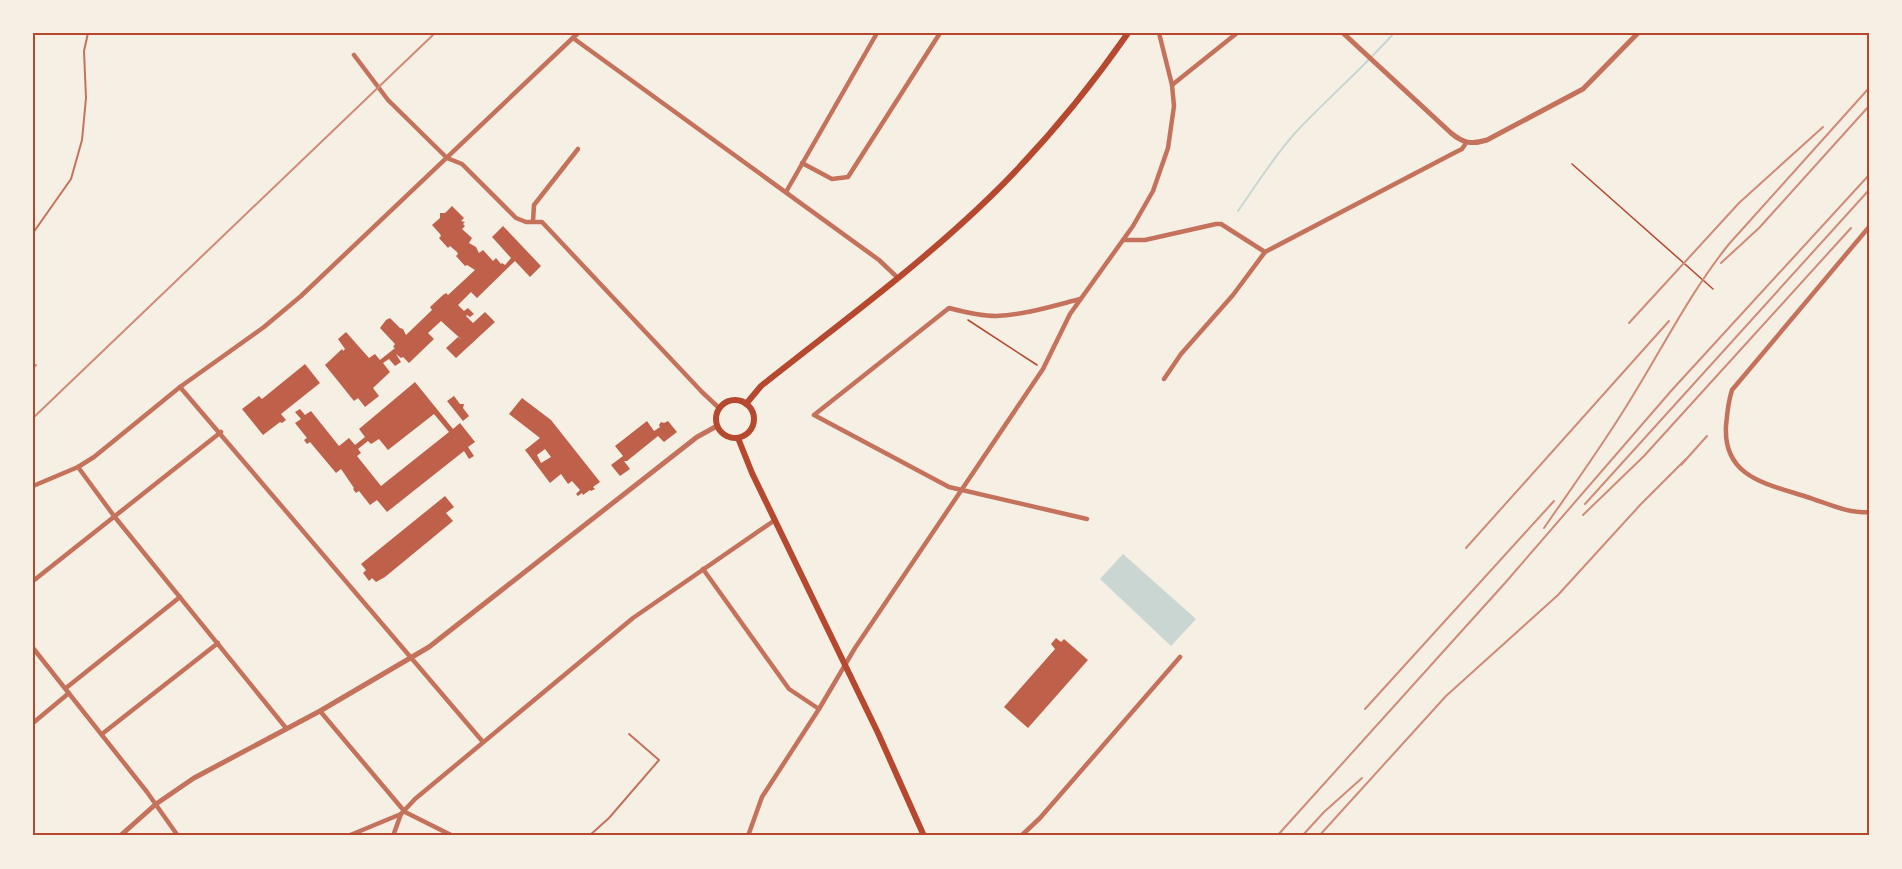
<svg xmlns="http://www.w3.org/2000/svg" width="1902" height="869" viewBox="0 0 1902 869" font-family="'Asap Condensed',sans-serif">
<rect width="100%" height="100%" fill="#f6efe4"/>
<path fill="#c9d6d2" d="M1123,554L1196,619L1171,646L1100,579Z"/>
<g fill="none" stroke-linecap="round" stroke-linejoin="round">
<path stroke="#c9d6d2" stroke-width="2" d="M1238,211C1257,184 1274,156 1296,132C1328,98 1363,68 1394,33"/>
</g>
<g fill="#bf614a" fill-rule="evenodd">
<path d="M452,206L464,218L461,221L465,222L463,224L465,226L462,229L472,238L469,243L476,247L479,253L483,250L493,261L496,258L501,264L502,263L505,265L511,258L492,237L503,226L541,266L530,277L515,261L477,298L471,292L458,305L464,311L468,308L474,314L470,317L467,315L466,316L473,323L485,312L495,322L456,358L446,348L458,337L462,340L441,321L428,333L434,339L409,363L403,357L401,358L396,354L401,362L395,366L389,359L383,363L390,372L373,388L379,396L365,407L358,398L354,401L325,365L342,349L343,351L345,349L338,339L346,332L369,358L375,354L380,360L395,348L393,347L395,344L380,328L386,320L390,318L400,328L403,329L406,335L432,310L430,307L443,295L446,293L448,295L475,270L467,265L465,266L456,256L458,254L457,252L450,246L448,248L439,238L441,236L440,234L432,225L440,218V213H445Z"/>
<path d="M305,364L320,383L281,414L286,420L282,423L280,422L263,435L242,409L259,396L262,399Z"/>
<path d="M415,382L453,429L460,423L475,442L468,447L474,456L469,459L464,451L387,512L377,500L370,505L359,491L356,493L353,489L354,488L341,469L336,473L310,442L307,444L304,440L307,438L295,423L301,419L295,412L300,409L305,415L311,411L339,446L349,438L355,445L365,437L359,429ZM434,414L449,432L381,486L357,456L361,453L358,449L368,441L371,444L379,439L388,450Z"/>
<path d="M454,396L460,404H464L463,408L469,416L463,421L447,401Z"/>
<path d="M522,398L551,420L600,482L593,487L595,489L591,491L590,490L583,495L582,493L578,496L576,494L580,490L572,481L568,484L561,474L550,483L525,450L540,438L509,414ZM545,449L551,457L541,463L537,455Z"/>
<path d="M647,421L654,431L660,427L659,425L661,422L664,423L668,421L677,432L664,442L658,436L627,461H624L630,469L620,476L611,465L623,456L615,446Z"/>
<path d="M445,496L454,507L446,513L453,521L385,577L376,582L372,578L369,581L363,573L366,570L361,564Z"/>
<path d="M1056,638L1061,642L1064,639L1088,660L1028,728L1004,707L1055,649L1051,644Z"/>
</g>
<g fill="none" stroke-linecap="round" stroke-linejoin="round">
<g stroke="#b5482f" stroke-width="1.5">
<path d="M1572,164L1713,289"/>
<path d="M968,320L1037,365"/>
</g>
<g stroke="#c5725c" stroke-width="2">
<path d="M33,233L71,179L82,140L86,98L84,51L88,33"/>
<path d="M589,836L609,818L659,760L629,734"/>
</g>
<g stroke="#c5725c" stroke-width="4.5">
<path d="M573,38L879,260L898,278"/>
<path d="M354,55L388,100L447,158L462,164L516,218L526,222H542L702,392L719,408"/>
<path d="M1172,85L1237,33"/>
<path d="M802,163L832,179L848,177L940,33"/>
<path d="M786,192L877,33"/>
<path d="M533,221L534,205L578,149"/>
<path d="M1869,227L1732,390C1728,402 1727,414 1726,426C1723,478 1768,484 1807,497C1826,503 1849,514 1869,512"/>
<path d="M1123,240H1145L1216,224H1221L1265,252"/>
<path d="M1080,299C1053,306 1024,315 996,316C980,316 964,312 949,308L814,415L949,487L1087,519"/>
<path d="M1164,379L1181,354L1233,295L1265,252L1454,153L1462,149L1466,143"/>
<path d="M180,387L483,742"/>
<path d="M78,467L114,516L286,728"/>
<path d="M33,486L78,467L94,457L180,387L264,327L301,296L578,33"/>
<path d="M703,569L789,689L819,709"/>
<path d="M33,581L221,432"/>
<path d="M33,648L147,792L178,836"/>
<path d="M66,688L180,597"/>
<path d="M320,711L405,812L453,836"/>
<path d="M33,723L69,693"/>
<path d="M102,734L218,643"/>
<path d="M348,836L401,814L415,799L633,618L775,520"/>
<path d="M393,836L401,814"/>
<path d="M748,836L762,797L819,709L855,648L1043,369L1070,314L1133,226L1153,191L1168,148L1174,106L1172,85L1159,33"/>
<path d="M1021,836L1040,818L1180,657"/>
</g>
<g stroke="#c5725c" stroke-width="5">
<path d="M1343,33L1451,133C1463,143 1471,145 1487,140L1583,89L1638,33"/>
<path d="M120,836L156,804L194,778L320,711L429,647L697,437L717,426"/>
</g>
<g stroke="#b5482f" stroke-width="6">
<circle cx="735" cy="419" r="19"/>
<path d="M746,404L761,386C839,324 919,266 990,197C1041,147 1087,92 1128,33"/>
<path d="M738,438L752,473L878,733L924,836"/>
</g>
<g stroke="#cf8b77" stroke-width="2">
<path d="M1721,263L1759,228L1869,106"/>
<path d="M1629,323L1739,203L1823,127"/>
<path d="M33,368L36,365"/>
<path d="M33,418L435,33"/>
<path d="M1681,465L1707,436"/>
<path d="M1585,504L1869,190"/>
<path d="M1583,515L1644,456L1851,228"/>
<path d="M1544,528C1571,489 1599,450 1624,410C1659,355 1688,295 1729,244L1869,88"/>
<path d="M1466,548L1669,321"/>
<path d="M1365,709L1554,501"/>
<path d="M1277,836L1505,583L1671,391L1869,175"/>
<path d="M1302,836L1324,812L1362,778"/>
<path d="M1319,836L1446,696L1558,595L1641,504L1686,459"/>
</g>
</g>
<rect width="1902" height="869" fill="none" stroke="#f6efe4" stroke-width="69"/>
<rect x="34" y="34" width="1834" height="800" fill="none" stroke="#b5482f" stroke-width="2"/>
</svg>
